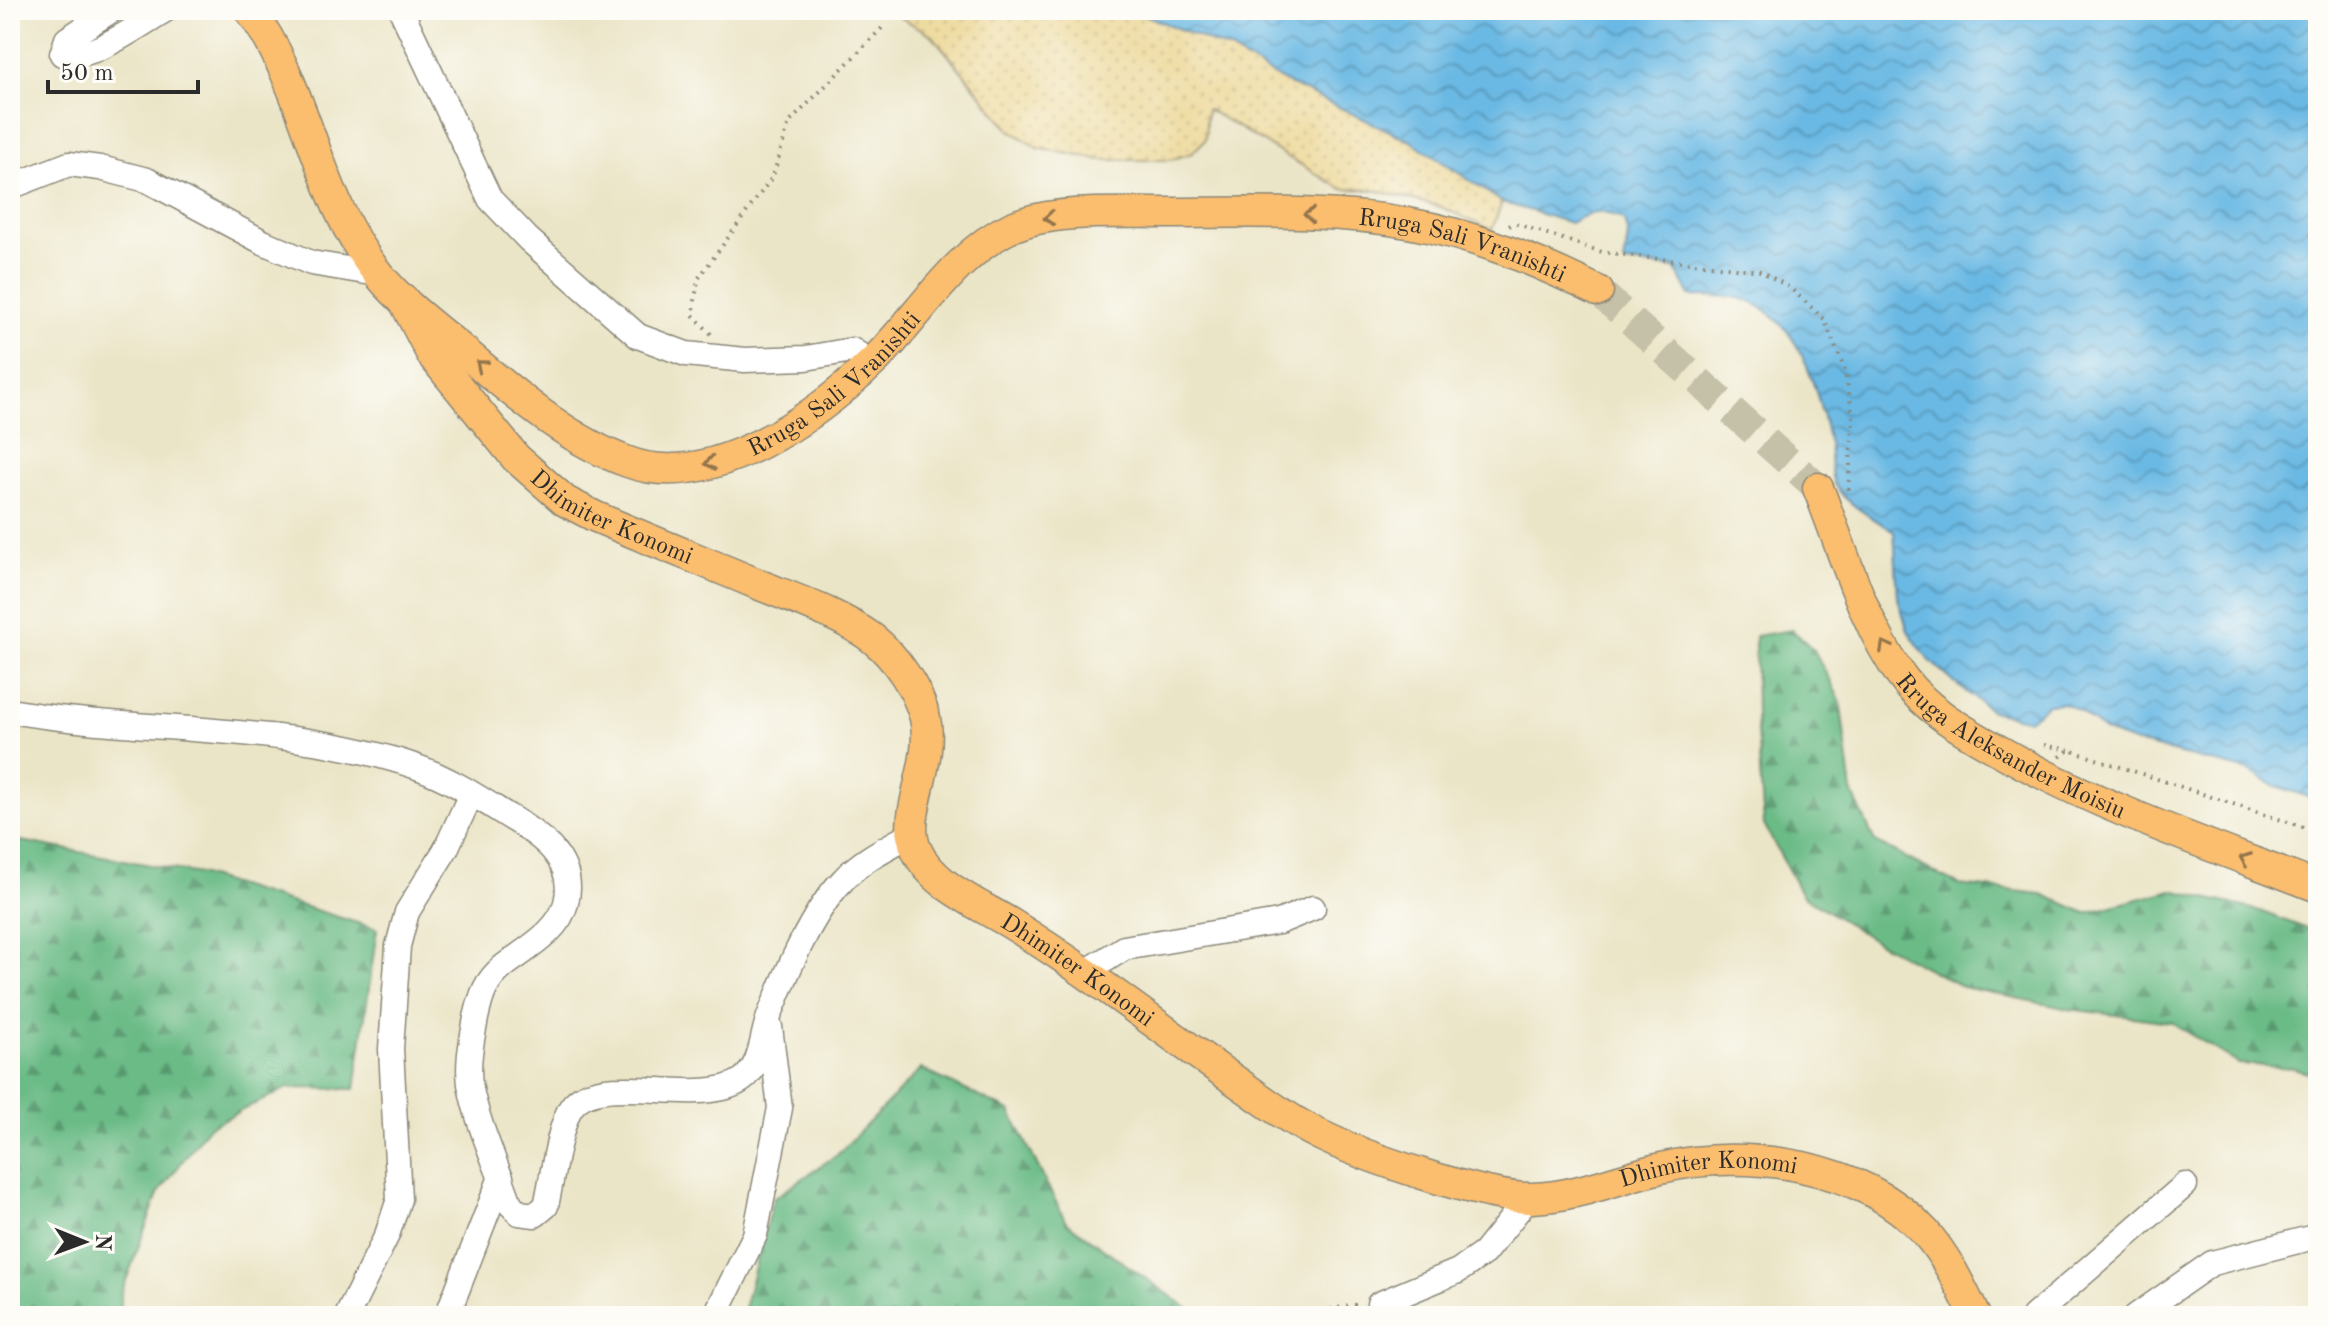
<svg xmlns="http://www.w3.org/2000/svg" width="2328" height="1326" viewBox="0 0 2328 1326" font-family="'Old Standard TT',serif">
<defs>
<pattern id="forest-firs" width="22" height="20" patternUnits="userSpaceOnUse" patternTransform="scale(2)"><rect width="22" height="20" fill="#6abb86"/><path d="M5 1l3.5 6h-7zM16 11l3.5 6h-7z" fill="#57986e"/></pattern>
<pattern id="sand-dots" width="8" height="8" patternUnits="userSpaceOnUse" patternTransform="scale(2)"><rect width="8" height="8" fill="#eeda9e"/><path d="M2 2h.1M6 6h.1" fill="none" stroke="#cb8" stroke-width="1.8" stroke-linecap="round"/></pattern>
<pattern id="water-waves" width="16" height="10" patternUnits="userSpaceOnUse" patternTransform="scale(2)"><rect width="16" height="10" fill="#6ab9e4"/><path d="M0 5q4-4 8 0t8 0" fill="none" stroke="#5797b9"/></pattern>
</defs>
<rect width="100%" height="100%" fill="#fdfcf7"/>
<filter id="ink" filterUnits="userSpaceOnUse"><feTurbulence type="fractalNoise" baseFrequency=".0125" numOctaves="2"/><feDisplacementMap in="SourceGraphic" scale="16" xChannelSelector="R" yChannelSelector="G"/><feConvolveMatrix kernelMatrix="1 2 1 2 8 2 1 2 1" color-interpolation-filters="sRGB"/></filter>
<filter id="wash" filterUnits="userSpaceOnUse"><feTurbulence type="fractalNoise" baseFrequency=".006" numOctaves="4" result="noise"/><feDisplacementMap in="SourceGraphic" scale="32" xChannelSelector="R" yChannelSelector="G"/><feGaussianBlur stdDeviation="1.8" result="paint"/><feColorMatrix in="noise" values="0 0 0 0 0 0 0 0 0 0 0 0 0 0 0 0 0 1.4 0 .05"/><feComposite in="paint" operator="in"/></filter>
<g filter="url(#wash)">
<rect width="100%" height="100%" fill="#ebe5c7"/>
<g fill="url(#forest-firs)" stroke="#4a7358" stroke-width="2">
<path d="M1792,630L1814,650L1840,700L1852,792L1875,842L1959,885L2042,894L2086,913L2172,890L2257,910L2318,933V1076L2294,1068L2239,1064L2171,1022L2069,1009L1963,987L1875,941L1802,895L1764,825L1756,718L1755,636Z"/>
<path d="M10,839L199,874L377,929L355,1089L287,1088L208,1127L158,1194L121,1294V1316H10Z"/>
<path d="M921,1069L1010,1111L1066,1222L1199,1316H742L773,1199L838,1154Z"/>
</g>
<path fill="url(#sand-dots)" stroke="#8c8264" stroke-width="2" d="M887,10H1133L1228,49L1283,81L1411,141L1502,202L1492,230L1441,207L1375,190L1342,189L1207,109L1205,140L1192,153L1170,160H1102L1038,148L1010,130L932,35Z"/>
<path fill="url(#water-waves)" stroke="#4a7288" stroke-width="2" d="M1133,10H2318V800L2273,785L2249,771L2136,743L2104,731L2080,711L2064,703L2048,704L2029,720L1992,711L1956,684L1928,659L1908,631L1898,598L1894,531C1876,520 1845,503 1835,486C1829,475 1831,457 1829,444C1818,392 1800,313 1739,298C1724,295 1705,297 1690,296L1675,268L1624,263L1628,236L1624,220C1603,209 1590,211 1570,223L1502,202L1411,141L1283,81L1228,49Z"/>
</g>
<g filter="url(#ink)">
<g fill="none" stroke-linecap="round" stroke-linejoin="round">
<path stroke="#c5c0a8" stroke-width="30" stroke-dasharray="30 15" stroke-linecap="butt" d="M1598,291L1818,488"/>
<defs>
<g id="minor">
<path d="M112,10L67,39L62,54C90,62 139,25 165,10"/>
<path d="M401,10L490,199L528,239L638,336L686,354L745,360L806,358L852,350L872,363"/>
<path d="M10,187L69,164L100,168L147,180L263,242L311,263L378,274"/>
<path d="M10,711C143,734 288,722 417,767C449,778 479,798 508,816C540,835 577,860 566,903C559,932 526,949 504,966C485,981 481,996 476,1018C472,1040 467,1061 470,1084C476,1121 498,1168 510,1204L519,1213L535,1215L546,1206C552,1180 558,1132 569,1111C591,1065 699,1110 742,1080C763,1065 761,1035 770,1014C787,972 811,913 843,880C862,859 889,847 913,833"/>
<path d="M1086,972L1124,948L1279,922L1313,908"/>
<path d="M1379,1304L1458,1271L1484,1253L1528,1198"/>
<path d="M347,1316L387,1235L399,1199L391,1049L398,946L407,912L446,849L471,794"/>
<path d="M447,1316L501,1177"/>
<path d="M715,1316L755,1235L780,1108L770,1027"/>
<path d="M2034,1316L2185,1185"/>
<path d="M2136,1316L2212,1263L2318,1236"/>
</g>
<g id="major">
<path id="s1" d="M250,10C309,89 315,197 379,275C407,309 447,336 480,365C523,401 574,443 628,462C711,493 817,416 874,361C918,318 955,253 1012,227C1051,209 1120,213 1163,213C1244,213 1328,209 1408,223C1475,235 1537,261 1598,291"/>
<path id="s2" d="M403,299L432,355L516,458L565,501L596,517C650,540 705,562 760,585C797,600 839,614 872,638C896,657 917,688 925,718C935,763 901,814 916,849C932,886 981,905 1013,925C1086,970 1153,1023 1223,1072C1255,1094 1285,1118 1320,1135C1362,1156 1487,1199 1532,1198C1576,1197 1618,1178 1661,1168C1747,1147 1864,1165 1925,1232C1947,1257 1961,1287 1975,1316"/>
<path id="s3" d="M1818,488C1843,550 1863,623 1902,677C1927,711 1963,730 1998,750C2100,808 2210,845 2318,887"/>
</g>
</defs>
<use href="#minor" stroke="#8b8879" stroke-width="27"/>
<use href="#major" stroke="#8b8879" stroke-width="33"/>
<g stroke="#8b8879" stroke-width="4" stroke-dasharray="2 6" stroke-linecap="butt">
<path d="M1509,226L1514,223L1602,252L1760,271L1789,287L1824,319L1845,370L1853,417L1848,495"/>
<path d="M711,334L693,315L698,279L773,176L789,123L882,28"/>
<path d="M2044,745L2069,750"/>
<path d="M2060,757L2069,750L2318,832"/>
<path d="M1291,1316L1360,1304"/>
</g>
<use href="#minor" stroke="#fff" stroke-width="24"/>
<use href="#major" stroke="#fbbd6e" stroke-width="30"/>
</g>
<defs><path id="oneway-chevron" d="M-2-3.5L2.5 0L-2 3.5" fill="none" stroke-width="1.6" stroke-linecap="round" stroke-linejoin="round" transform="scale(2)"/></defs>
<g stroke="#93744c">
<use href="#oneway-chevron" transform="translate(1309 215) rotate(-176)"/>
<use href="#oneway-chevron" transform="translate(1049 218) rotate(174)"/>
<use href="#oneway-chevron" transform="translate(481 365) rotate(-140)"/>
<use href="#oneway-chevron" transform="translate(710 463) rotate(170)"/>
<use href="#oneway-chevron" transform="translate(1885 646) rotate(-118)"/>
<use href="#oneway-chevron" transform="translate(2245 859) rotate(-159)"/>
</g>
</g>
<g text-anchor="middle" stroke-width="8" stroke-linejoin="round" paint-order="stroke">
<g font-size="24" fill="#2b2b2b" stroke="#fdfcf7">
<text dy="8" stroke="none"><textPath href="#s1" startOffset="1538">Rruga Sali Vranishti</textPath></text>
<text dy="8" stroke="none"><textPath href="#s1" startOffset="842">Rruga Sali Vranishti</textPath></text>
<text dy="8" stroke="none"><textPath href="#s2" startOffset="310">Dhimiter Konomi</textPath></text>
<text dy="8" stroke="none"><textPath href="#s3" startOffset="338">Rruga Aleksander Moisiu</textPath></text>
<text dy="8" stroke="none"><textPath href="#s2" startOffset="1032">Dhimiter Konomi</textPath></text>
<text dy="8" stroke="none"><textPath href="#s2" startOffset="1728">Dhimiter Konomi</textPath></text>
</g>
</g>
<rect width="2328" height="1326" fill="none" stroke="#fdfcf7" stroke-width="40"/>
<g transform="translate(84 1242) rotate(91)" stroke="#fdfcf7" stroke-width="6" paint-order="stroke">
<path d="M0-6L14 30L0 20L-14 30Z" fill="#2b2b2b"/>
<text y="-12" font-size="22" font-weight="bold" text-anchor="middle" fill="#2b2b2b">N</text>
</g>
<path d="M48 80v12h150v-12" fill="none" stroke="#2b2b2b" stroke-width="4"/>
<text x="60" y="80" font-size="24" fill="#2b2b2b" stroke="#fdfcf7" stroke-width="6" paint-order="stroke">50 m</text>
</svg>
